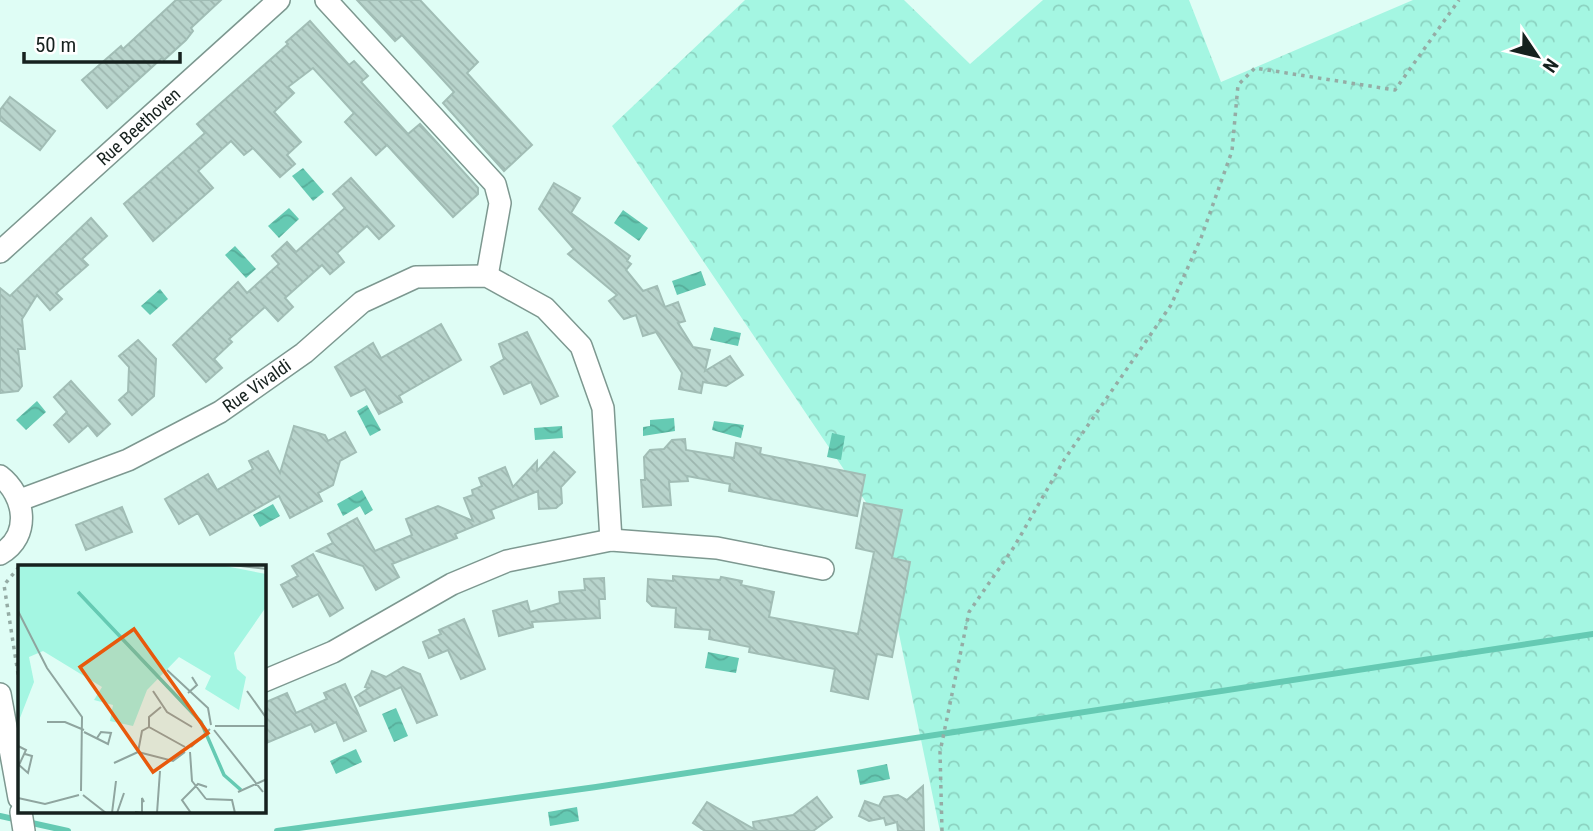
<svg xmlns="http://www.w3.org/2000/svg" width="1593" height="831" viewBox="0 0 1593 831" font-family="'Roboto Condensed',sans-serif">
<defs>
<pattern id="forest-crowns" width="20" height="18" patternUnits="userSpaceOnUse" patternTransform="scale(1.75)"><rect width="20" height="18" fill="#a4f6e2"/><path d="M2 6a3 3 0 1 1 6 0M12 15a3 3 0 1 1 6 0" fill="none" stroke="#8cd3c1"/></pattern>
<pattern id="water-waves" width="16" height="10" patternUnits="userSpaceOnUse" patternTransform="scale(1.75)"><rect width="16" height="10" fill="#65cab3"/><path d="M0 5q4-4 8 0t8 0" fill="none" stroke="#57ad9a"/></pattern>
<pattern id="building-back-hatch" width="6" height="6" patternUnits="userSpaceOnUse" patternTransform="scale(1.75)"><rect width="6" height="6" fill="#b8d4cc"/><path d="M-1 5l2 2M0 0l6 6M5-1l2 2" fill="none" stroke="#9db6af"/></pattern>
</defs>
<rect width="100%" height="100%" fill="#dffdf5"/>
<path fill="url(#forest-crowns)" d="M745,0H904L970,64L1043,0H1189L1221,82L1413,0H1593V831H940L874,514L612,126Z"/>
<g fill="url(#water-waves)">
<path d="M303,168L324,192L313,201L292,176Z"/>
<path d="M289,208L299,219L279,238L268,226Z"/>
<path d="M623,210L648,228L639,241L614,223Z"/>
<path d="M235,246L256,269L246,278L225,255Z"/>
<path d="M701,271L706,285L677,295L672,281Z"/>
<path d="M160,289L168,299L150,315L141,306Z"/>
<path d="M714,327L741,333L738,346L710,340Z"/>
<path d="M37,401L46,412L26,430L16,420Z"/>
<path d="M367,405L381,430L370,436L357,411Z"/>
<path d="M674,418L675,431L643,436V427L650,426V420Z"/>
<path d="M714,421L744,425L741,438L712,430Z"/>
<path d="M562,426L563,438L535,440L534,428Z"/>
<path d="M832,433L845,436L841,460L827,457Z"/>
<path d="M362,490L373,510L365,515L360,506L343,516L337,504Z"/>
<path d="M273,504L280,516L260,527L253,515Z"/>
<path d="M708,652L739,658L736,673L705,668Z"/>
<path d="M396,708L408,736L394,742L382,714Z"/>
<path d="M356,749L362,762L336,774L330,761Z"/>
<path d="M887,764L890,779L860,785L857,770Z"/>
<path d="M577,807L579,821L550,826L548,812Z"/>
</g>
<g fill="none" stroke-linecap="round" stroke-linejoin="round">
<g stroke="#65cab3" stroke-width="6">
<path d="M0,816L68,831"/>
<path d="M277,831L596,787L1593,634"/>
</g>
</g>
<g fill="url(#building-back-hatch)" stroke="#a1bdb5" stroke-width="2">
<path d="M176,0H221L191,28L193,31L186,40L164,60L162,58L107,108L82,80L121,46L123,49Z"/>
<path d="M357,0H420L478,62L467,73L532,145L504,171L443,103L454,92L402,35L395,41Z"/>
<path d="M310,21L349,65L354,61L368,76L361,82L408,134L420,124L478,188V194L453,217L387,145L376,155L345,122L354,113L313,68L288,87L294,93L274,112L301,142L287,155L295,164L280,177L253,148L244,155L231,141L198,171L213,188L153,241L124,204L205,133L197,124L288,44L286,42Z"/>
<path d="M10,97L55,131L40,150L0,120V110Z"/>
<path d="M351,178L394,226L379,239L367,226L337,253L344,262L330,274L322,265L285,298L293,307L278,321L265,307L229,339L232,342L214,359L222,368L206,382L173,345L238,282L247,293L279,264L272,256L287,242L296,252L345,208L333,194Z"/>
<path d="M554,183L580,198L571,213L630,256L627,261L631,264L626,270L643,291L657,286L665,307L678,302L685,321L678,323L693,347L710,350L705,371L730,356L743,375L726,386L703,382L701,393L679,389L682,373L656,332L643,336L636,315L624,319L609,301L617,295L568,254L574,249L539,209Z"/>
<path d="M91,218L107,236L82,259L88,265L56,293L62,299L50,310L37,295L22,319L25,349H18L22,386L18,391L0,393V288L10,296Z"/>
<path d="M441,324L461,360L399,396L402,402L379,414L365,389L351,396L335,367L373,343L381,358Z"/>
<path d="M527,332L558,396L541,404L531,382L504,394L491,367L504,359L499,344Z"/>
<path d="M138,340L156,359L154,396L132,415L119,400L128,392L129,367L119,356Z"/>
<path d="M71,381L110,424L97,436L88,425L69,442L54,425L67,412L54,397Z"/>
<path d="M294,426L325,435L328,441L345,432L356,452L340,461L333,485L318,493L322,501L290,518L279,496L210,535L198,513L179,524L165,499L208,474L217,490L253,469L249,461L268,451L280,473Z"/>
<path d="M685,439L686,450L734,458L736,443L761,448L760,454L865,475L857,516L729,491L730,484L687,476L688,481L669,482L671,505L643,507L641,480H645L644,457L650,450L664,449L672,440Z"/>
<path d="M554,452L575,472L561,487L562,503L556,508L539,509L538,491L491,510L494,518L455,534L457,538L392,564L399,577L376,590L363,566L317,551L333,543L328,534L357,518L375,551L412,535L406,519L438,506L473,521L464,498L473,495L472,490L482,486L479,478L505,467L513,487L537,461V471Z"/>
<path d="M864,503L902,510L892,558L910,562L892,657L877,654L868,699L831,691L835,669L749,652L750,647L709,639L710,630L675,627L676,608L652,606L647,601L648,579L673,581V576L720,580L721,577L742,581L741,585L774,592L769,617L858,634L874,552L856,548Z"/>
<path d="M122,507L132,532L86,550L76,525Z"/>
<path d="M313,554L343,608L330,616L318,594L293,607L281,585L298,576L292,566Z"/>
<path d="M604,578L605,599H599L600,618L532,622L533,627L499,636L493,611L527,601L530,612L560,603L559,592L585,590L584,579Z"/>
<path d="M464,619L485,669L461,679L448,650L429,658L423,642L441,634L439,630Z"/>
<path d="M403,667L420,674L437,715L417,723L401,687L360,706L355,697L369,688L365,687L372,671L386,677Z"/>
<path d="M345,684L366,731L344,741L336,722L315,732L311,724L264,744V703L287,693L296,713L327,699L324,693Z"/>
<path d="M923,786L924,831H898L897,822L886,825L884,818L869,821L859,816L865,801L879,806L884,797L898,795L907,800Z"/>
<path d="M817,797L832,817L813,831H705L693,823L707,802L754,829L753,822L793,815Z"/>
</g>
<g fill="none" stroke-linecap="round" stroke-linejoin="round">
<defs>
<g id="street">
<path d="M326,0L495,184L500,203L487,276"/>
<path id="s1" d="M0,252L279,0"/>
<path d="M0,476C25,495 32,536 0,554"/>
<path id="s2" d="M20,500L128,460L220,412L304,353L362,302L416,277L487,276L545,308L581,346L603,408L611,540"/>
<path d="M264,681L333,652L452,584L507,561L611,540L717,548L823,569"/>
<path d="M0,694L19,798"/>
<path d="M21,812L24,831"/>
</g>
</defs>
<use href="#street" stroke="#7d9890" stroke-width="24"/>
<g stroke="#95aca5" stroke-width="3.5" stroke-dasharray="3.5 5" stroke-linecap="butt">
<path d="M19,567L4,585L19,680"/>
<path d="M942,831L940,752L969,612L1014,547L1064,460L1171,305L1201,238L1232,151L1238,85L1255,68L1395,90L1459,0"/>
</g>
<use href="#street" stroke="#fff" stroke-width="21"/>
</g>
<g text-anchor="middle" stroke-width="5" stroke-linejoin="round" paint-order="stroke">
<g font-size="18" fill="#16211e" stroke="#fff">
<text dy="6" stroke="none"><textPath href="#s1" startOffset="187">Rue Beethoven</textPath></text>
<text dy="6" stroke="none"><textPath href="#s2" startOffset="264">Rue Vivaldi</textPath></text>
</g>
</g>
<g transform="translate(18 565)">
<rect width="248" height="248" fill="#dffdf5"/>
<path d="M0,0H202L248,9V42L216,88L219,104L228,112L221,145L187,124L193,111L161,92L129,125L115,161L92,156L95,140L76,135L84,122L25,86L11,92L16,117L0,158Z" fill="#a4f6e2"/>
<path fill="none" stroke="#65cab3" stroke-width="3.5" d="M60,27L183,157L206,210L223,225"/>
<path fill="none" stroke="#8fa59f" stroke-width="2" d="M214,0L249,4M0,46L29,103L64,152L63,226M149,105L190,143L193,160M135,126L149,147L174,162M229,126L249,154M170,128L179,120L174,112M143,142L131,152V162L167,182M29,157H47L66,165M197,161H248M131,162L124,166L120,187L155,196L167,187M196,165L245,227M66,167L90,179L93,168L83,167L79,173M0,181L8,185L1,200M173,182L192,164M172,187L174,216L188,234M96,198L120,187M1,200L10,208L14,191L7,189M220,227L249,214M65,230L88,248M0,233L27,239L61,230M188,234L214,235L217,248M117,247L124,248V233L126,237M94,248L98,216M99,248L106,228M139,248L142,206M173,248L164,235L180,219L189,222"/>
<path fill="#e8590c" fill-opacity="0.15" stroke="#e8590c" stroke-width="3.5" d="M116,64L190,168L135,207L62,102Z"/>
<rect width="248" height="248" fill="none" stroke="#16211e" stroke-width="3.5"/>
</g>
<g transform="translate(1537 56) rotate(125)" stroke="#ffffff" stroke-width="5" paint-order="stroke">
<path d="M0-5L12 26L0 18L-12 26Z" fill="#16211e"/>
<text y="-10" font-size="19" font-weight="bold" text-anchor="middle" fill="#16211e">N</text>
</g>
<path d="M24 52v10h156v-10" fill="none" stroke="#16211e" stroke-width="3.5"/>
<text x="35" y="52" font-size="21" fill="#16211e" stroke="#ffffff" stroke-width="5" paint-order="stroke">50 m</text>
</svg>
